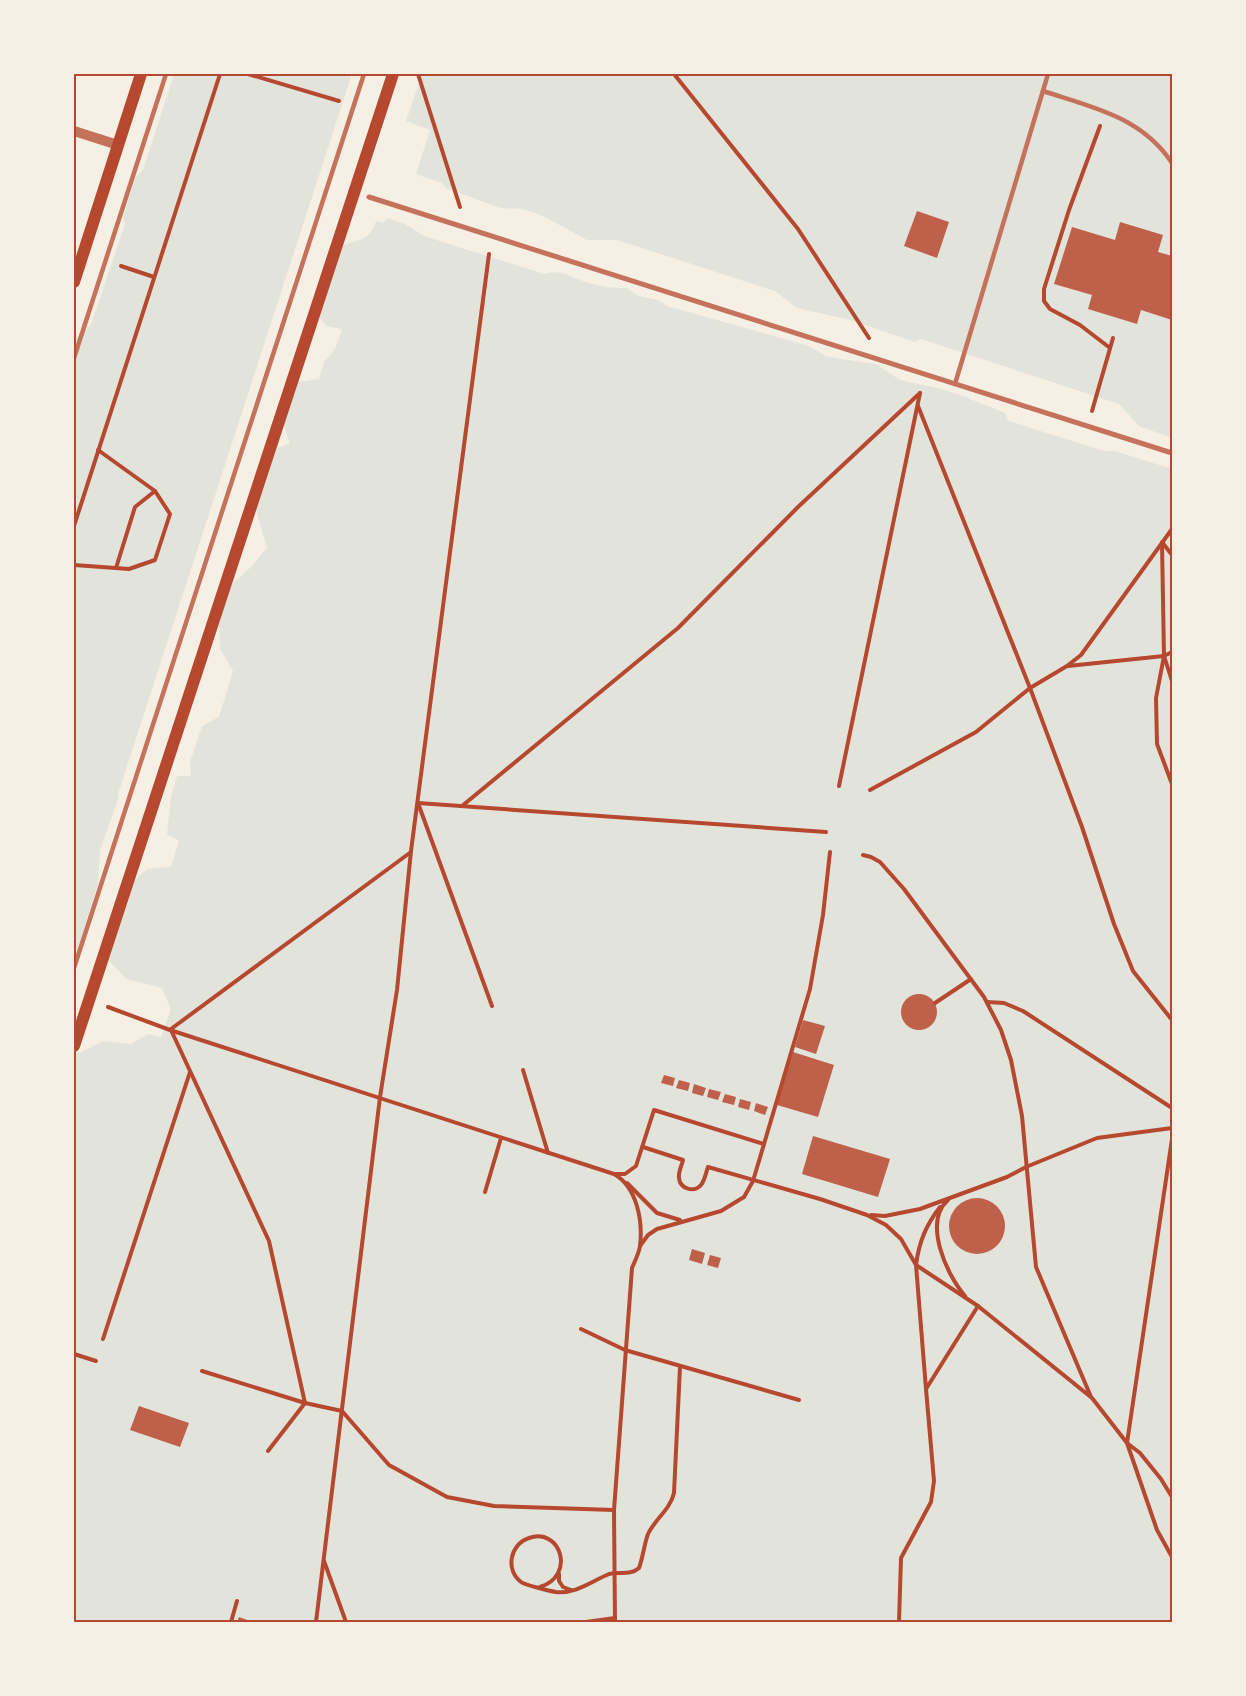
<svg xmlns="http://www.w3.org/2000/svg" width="1246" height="1696" viewBox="0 0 1246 1696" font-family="'Fira Sans',sans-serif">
<rect width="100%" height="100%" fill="#f6efe4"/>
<g fill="#e2e4dc">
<path d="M174,74H352L118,794L119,797L100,850L98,884L74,960V340L91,325L125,224L123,218L135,178L143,170Z"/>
<path d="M422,74H1172V438L1139,426L1119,404L921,339L915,342L850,320L797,308L775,291L617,240H587L543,216L523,209L500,208L446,188L442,183L416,174L430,130L406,121Z"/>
<path d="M387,218L405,224L424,236L544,274C563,268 571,278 589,283C601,287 614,288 627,288C641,302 654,294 667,306L809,346L828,357L876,364L900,380L938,388L963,396L1005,413L1009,421L1104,451H1115L1172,469V1622H74V1062L75,1055L103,1041L131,1044L148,1034L161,1037L171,1009L162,988L126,979L104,955L102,940L128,904L132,883L147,869L171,867L179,841L167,834L171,796L177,776H191L190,762L202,726L219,717L233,671L220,649L219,624L227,589L252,566L267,548L255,506L256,477L262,454L290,443L285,430L281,400L297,382L319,379L324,362L335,349L342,329L326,326L317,315L340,247C358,238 369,243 376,221L383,223Z"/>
</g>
<g fill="#bf614a">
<path d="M917,211L949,222L937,258L904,246Z"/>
<path d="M1120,222L1163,235L1158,252L1172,256V320L1141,310L1137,324L1088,309L1092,295L1054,284L1072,227L1115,240Z"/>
<circle cx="919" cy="1012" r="18"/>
<path d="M803,1020L825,1026L816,1054L795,1047Z"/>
<path d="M793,1052L834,1065L818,1117L777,1105Z"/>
<path d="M664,1075L675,1078L673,1086L661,1083Z"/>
<path d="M679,1080L690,1083L688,1091L676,1088Z"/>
<path d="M694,1084L706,1088L703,1096L692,1093Z"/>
<path d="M709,1089L721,1092L718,1100L707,1097Z"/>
<path d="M725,1094L736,1097L734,1105L722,1102Z"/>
<path d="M740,1099L751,1102L749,1110L738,1107Z"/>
<path d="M756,1103L768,1107L765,1115L754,1111Z"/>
<path d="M813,1136L890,1159L878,1197L802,1174Z"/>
<circle cx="977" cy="1226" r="28"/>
<path d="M692,1249L705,1253L702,1264L689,1260Z"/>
<path d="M710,1255L721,1258L718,1268L707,1265Z"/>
<path d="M139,1406L189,1423L180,1447L130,1430Z"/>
<path d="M239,1617L253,1622H237Z"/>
</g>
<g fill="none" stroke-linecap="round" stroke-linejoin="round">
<g stroke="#b5482f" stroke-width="4">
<path d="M248,74L339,101"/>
<path d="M418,74L460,207"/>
<path d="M674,74L798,229L869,338"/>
<path d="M1100,126L1069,210L1044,289V301L1050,309L1080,325L1110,348"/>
<path d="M121,266L154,277"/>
<path d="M918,406L1030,688L1082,827L1114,924L1133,971L1172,1020"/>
<path d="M1092,411L1113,338"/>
<path d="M74,526L220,74"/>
<path d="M1162,542L1172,555"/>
<path d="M1162,543L1164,656L1156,698L1157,744L1172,784"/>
<path d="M74,565L129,569L155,560L170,514L155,491L98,450"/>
<path d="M116,568L135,507L155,491"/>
<path d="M1164,656L1172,681"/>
<path d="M1068,666L1164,656L1172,652"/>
<path d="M839,786L920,393"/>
<path d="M870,790L976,732L1030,688L1067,666L1081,655L1172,529"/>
<path d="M462,806L678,628L798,507L920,393"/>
<path d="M863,855L871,857L880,862L904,889L984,997L1001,1030L1011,1060L1022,1116L1036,1267L1091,1397"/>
<path d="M987,1002L1004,1003L1023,1011L1172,1108"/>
<path d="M935,1003L971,979"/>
<path d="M492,1006L418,803L826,832"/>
<path d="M108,1007L170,1030L614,1174C637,1187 643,1221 640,1246C639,1253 635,1261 632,1268L614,1510L615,1622"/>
<path d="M171,1029L411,852"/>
<path d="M171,1030L269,1241L305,1403L268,1451"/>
<path d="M523,1070L548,1153"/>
<path d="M1172,1139L1127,1443L1157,1530L1172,1557"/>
<path d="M643,1147L683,1160C682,1165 678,1172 679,1178C680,1189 694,1193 701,1185C705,1180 706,1172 708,1167L820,1199L867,1215L886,1225L901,1239L916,1265L978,1306L1092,1398L1127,1443L1140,1453L1161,1479L1172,1497"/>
<path d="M615,1174H625L636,1166L654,1110L764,1144"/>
<path d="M627,1183L657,1213L680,1220"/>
<path d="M485,1192L501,1138"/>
<path d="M948,1200C923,1222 946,1274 965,1296"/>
<path d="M940,1207C926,1225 919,1242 916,1265L926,1389L978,1306"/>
<path d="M871,1215L885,1216L920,1209L1007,1177L1026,1167L1097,1138L1172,1128"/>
<path d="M640,1246L648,1235L657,1229L721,1211L744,1197L753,1181L810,989L823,915L830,852"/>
<path d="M581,1329L625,1350L799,1400"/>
<path d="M103,1339L190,1072"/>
<path d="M74,1354L96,1361"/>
<path d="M202,1371L305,1403L342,1411L389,1465L447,1497L494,1506L614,1510"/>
<path d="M324,1561L346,1622"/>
<path d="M559,1574V1581L563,1587L571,1590"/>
<path d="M540,1587C576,1576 561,1527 529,1538C510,1544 505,1570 521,1582C525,1585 550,1591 556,1592C576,1594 592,1581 609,1574C619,1571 630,1576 639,1568C643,1557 644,1545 648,1534C655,1519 670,1510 674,1493L680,1367"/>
<path d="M231,1622L237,1601"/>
<path d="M316,1622L380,1097L397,990L411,851L489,254"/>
<path d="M586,1622L615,1618"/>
<path d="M899,1622L901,1558L931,1502L934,1481L926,1389"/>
</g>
<g stroke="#c5725c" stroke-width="4.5">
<path d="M1043,91C1092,107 1142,117 1172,163"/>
<path d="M74,358L166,74"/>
<path d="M955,384L1048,74"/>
<path d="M74,968L364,74"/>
</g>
<path stroke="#c5725c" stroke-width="5" d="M369,197L1172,453"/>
<path stroke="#c5725c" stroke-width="10" d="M74,131L118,145"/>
<g stroke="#b5482f" stroke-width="12">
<path d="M74,282L141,74"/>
<path d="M74,1046L393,74"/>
</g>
</g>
<rect width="1246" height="1696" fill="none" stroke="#f6efe4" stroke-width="150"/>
<rect x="75" y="75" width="1096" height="1546" fill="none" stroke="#b5482f" stroke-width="2"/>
</svg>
